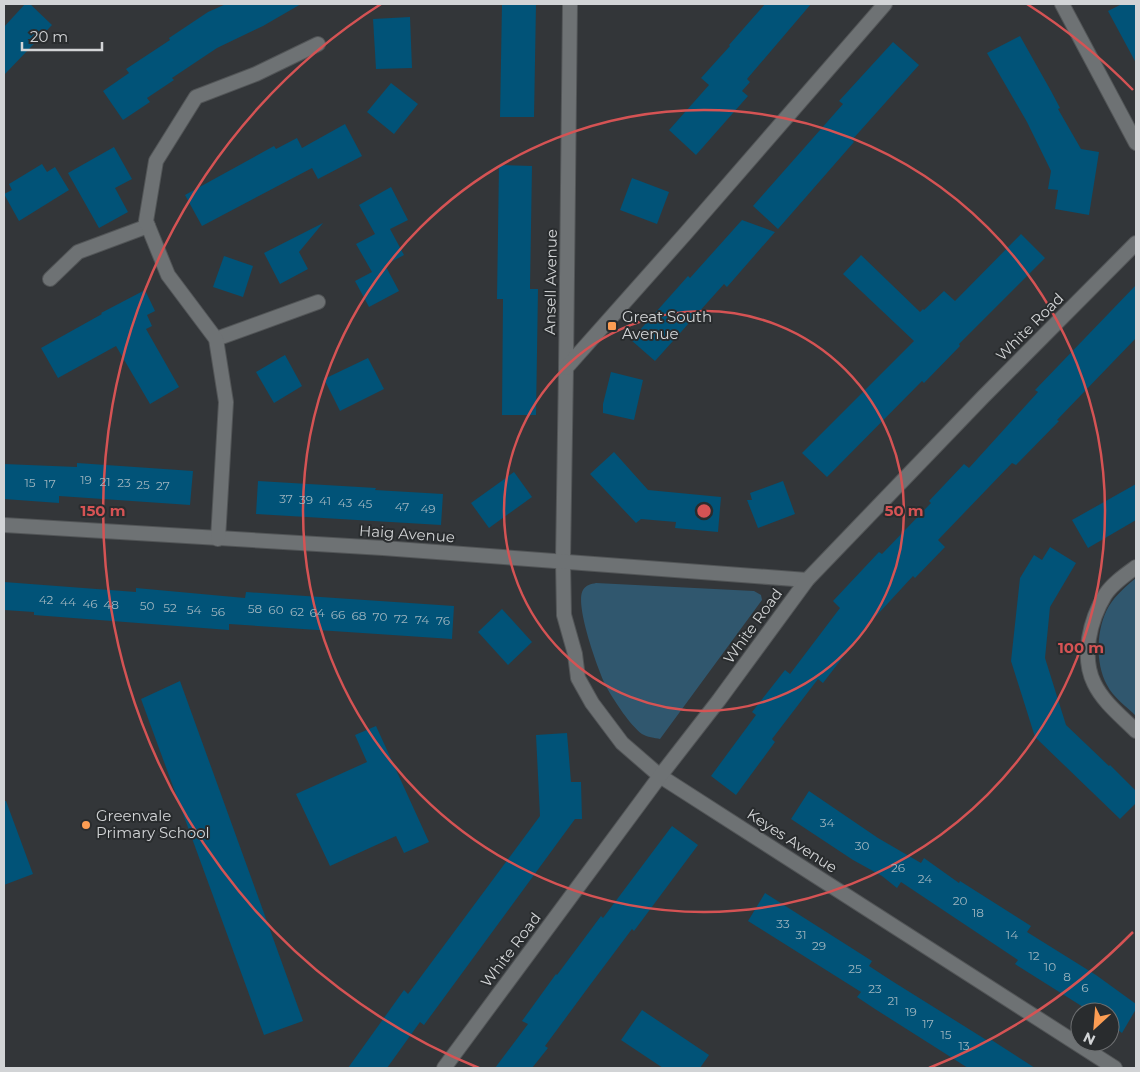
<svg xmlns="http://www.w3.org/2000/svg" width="1140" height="1072" viewBox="0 0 1140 1072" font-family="Montserrat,sans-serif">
<rect width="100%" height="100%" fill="#333639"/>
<g fill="#30576e">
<path d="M1136,578V716C1127,707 1113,697 1107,685C1095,663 1096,628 1109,606C1116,595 1126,586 1136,578Z"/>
<path d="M596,583L754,591L761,595L762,600L660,739C655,738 647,737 642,734C630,725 615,702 607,688C599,673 574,604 583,590C586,585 591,584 596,583Z"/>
</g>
<g fill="#015378">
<path d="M25,4H30L52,25L4,75V27Z"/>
<path d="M226,4H301L263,26L217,48L172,78L174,80L147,98L150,102L123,120L103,91L129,73L126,69L170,40L169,38L208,12Z"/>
<path d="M502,4H536L534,117H500Z"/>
<path d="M765,4H811L747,79L750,82L742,91L748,96L696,155L669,130L670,129L709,85L701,78L730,46L729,45Z"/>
<path d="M1122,4H1136V63L1108,11Z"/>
<path d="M410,17L412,68L376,69L373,19Z"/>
<path d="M1020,36L1051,91L1060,108L1058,109L1081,149L1099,152L1089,215L1055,209L1058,190L1048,189L1051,171L1027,122L987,53Z"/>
<path d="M893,42L919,65L852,140L854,142L778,229L753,206L843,104L839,101Z"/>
<path d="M391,83L418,104L394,134L367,112Z"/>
<path d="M345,124L362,156L318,179L312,168L202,226L185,195L274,146L276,149L297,138L302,148Z"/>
<path d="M114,147L132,179L115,188L128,212L99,228L68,173Z"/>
<path d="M42,164L47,172L55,167L69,190L19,221L4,194L12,190L9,184Z"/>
<path d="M499,165L532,166L530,289H538L536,415H502L503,299H497Z"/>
<path d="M632,178L669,192L657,224L620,210Z"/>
<path d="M391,187L408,220L390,229L404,255L385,265L399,291L369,307L355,281L372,272L356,244L375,234L359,205Z"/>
<path d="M742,220L775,232L727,287L724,284L655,361L631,340L688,276L690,278Z"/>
<path d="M323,223L299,252L308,269L280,284L264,253Z"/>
<path d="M1021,234L1045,258L959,344L960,346L924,383L922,381L827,477L802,453L914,341L843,274L861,255L920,312L923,309L924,310L944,291L955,301Z"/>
<path d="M224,256L253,266L243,297L213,287Z"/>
<path d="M1136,285V338L1057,420L1059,421L1016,465L1012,463L938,540L945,547L915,578L913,576L866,627L823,683L818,679L772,739L775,742L736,795L711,776L756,715L752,712L785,670L790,674L840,608L833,601L879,552L882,554L931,503L929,501L964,464L969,468L1038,392L1035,390Z"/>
<path d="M145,290L155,311L147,315L152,326L146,329L179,387L150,404L116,346L58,378L41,348L102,314L101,313Z"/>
<path d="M285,355L302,386L274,403L256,372Z"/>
<path d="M368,358L384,389L340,411L324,379Z"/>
<path d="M611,372L643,380L634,420L603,413V404Z"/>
<path d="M614,452L648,490L721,497L718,532L675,528L676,522L641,519L636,523L590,474Z"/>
<path d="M77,463L193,471L190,505L59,496V503L4,499V464L77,467Z"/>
<path d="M514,472L532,497L489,528L471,503Z"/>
<path d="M258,481L376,488L375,490L443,494L441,525L256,514Z"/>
<path d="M783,481L795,514L758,528L747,500H752L750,493Z"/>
<path d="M1136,484V520L1088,548L1072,520Z"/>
<path d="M1050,547L1076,563L1050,607L1045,658L1066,725L1109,766L1110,765L1136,791V803L1120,819L1035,737L1011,661L1020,578L1034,555L1042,560Z"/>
<path d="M4,582L136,592V588L245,598L246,592L454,606L452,639L229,624V630L34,615V612L4,610Z"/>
<path d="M502,609L532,642L508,665L478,632Z"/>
<path d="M180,681L303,1021L264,1035L141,699Z"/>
<path d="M376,726L429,842L404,853L396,836L330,866L296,794L367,762L355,735Z"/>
<path d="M567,733L571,782H581L582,819H575L424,1025L420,1022L387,1068H348L404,990L408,994L540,816L536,735Z"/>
<path d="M809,791L878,838L921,863L924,858L959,883L960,881L1031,926L1027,932L1096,975L1136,1004V1009L1122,1033L1110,1024V1012H1091L1015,964L1018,960L901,882L897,888L882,876L853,860L791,819Z"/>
<path d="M4,801H6L33,874L4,885Z"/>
<path d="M672,826L698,845L634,931L632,929L590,985L545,1046L548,1048L532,1068H495L528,1024L522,1021L556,974L557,975L601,916L603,918Z"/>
<path d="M765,893L872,961L869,966L892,981L988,1041L990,1039L1035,1068H968L875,1009L857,997L861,992L748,921Z"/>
<path d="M642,1010L709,1055L700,1068H663L621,1040Z"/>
</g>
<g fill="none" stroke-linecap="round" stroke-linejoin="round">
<defs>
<g id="minor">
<path d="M570,4L566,368L563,561L564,615L575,654L578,678L592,703L622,743L660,776L1115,1068"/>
<path d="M1062,4L1136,143"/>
<path d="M50,279L78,252L148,226"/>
<path d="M216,339L318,302"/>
<path d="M566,368L686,233L885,4"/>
<path d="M4,525L383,548L807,580"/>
<path d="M218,539L226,402L216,339L168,275L146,221L156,161L196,97L256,74L318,44"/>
<path d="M1136,567C1125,575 1112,584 1105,595C1090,620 1081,656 1094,683C1103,702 1121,716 1136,731"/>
<path d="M444,1068L660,776L719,700L807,580L983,397L1136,243"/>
</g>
</defs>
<use href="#minor" stroke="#525557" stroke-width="16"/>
<use href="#minor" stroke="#6e7274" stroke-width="14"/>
</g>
<g fill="none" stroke="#d55354" stroke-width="2.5">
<circle cx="704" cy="511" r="200"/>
<circle cx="704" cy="511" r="401"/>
<path d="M1133 932A601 601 0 0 1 929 1068M479 1068A601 601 0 0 1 381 4M1027 4A601 601 0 0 1 1133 90"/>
</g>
<g fill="#fc9d53" stroke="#292c2e" stroke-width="2">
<rect x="607" y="321" width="10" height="10" rx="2.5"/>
<circle cx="86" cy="825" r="5"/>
</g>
<g text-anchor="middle" stroke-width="4" stroke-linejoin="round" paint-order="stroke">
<g font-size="12" fill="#9eb4be">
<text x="86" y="484">19</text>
<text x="105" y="486">21</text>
<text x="30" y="487">15</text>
<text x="124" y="487">23</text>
<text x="50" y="488">17</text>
<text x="143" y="489">25</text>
<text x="163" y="490">27</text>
<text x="286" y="503">37</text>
<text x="306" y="504">39</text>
<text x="325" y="505">41</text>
<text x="345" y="507">43</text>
<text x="365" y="508">45</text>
<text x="402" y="511">47</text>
<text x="428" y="513">49</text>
<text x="46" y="604">42</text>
<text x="68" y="606">44</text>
<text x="90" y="608">46</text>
<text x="111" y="609">48</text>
<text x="147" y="610">50</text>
<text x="170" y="612">52</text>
<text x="255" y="613">58</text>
<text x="194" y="614">54</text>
<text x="276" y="614">60</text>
<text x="218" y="616">56</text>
<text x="297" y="616">62</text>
<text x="317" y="617">64</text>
<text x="338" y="619">66</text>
<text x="359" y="620">68</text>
<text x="380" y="621">70</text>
<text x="401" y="623">72</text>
<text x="422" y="624">74</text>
<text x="443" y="625">76</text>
<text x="827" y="827">34</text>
<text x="862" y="850">30</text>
<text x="898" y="872">26</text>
<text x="925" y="883">24</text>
<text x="960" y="905">20</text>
<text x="978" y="917">18</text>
<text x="783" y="928">33</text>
<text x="801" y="939">31</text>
<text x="1012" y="939">14</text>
<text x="819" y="950">29</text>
<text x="1034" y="960">12</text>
<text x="1050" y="971">10</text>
<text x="855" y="973">25</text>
<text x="1067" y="981">8</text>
<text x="1085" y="992">6</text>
<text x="875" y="993">23</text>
<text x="893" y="1005">21</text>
<text x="911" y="1016">19</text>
<text x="928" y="1028">17</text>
<text x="946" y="1039">15</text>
<text x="964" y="1050">13</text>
</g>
<g font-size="15" fill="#d2d4d6" stroke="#292c2e">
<text transform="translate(551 282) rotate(-89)" y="5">Ansell Avenue</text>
<text transform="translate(1030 327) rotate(-45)" y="5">White Road</text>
<text transform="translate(407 534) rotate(4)" y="5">Haig Avenue</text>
<text transform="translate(753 626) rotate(-54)" y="5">White Road</text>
<text transform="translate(792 841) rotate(33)" y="5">Keyes Avenue</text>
<text transform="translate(511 950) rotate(-53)" y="5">White Road</text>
</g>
<g font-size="15" fill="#d2d4d6" stroke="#292c2e" text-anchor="start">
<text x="622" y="322">Great South<tspan x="622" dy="17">Avenue</tspan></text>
<text x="96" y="821">Greenvale<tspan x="96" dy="17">Primary School</tspan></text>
</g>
</g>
<circle cx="704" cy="511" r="8" fill="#d55354" stroke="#292c2e" stroke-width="2.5"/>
<g font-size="15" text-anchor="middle" font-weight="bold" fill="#d55354" stroke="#292c2e" stroke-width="4" stroke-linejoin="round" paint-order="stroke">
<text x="904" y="516">50 m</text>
<text x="103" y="516">150 m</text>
<text x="1081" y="653">100 m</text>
</g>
<rect width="1140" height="1072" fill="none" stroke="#d2d4d6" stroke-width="10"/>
<g transform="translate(1095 1027) rotate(206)"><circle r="24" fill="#292c2e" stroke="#6d6f71"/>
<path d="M0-4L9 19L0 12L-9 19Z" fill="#fc9d53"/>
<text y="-8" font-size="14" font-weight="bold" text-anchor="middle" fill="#d2d4d6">N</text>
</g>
<path d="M22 42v8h80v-8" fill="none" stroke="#d2d4d6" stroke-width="2.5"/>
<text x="30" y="42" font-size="15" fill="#d2d4d6" stroke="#292c2e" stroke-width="4" paint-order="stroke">20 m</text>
</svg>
